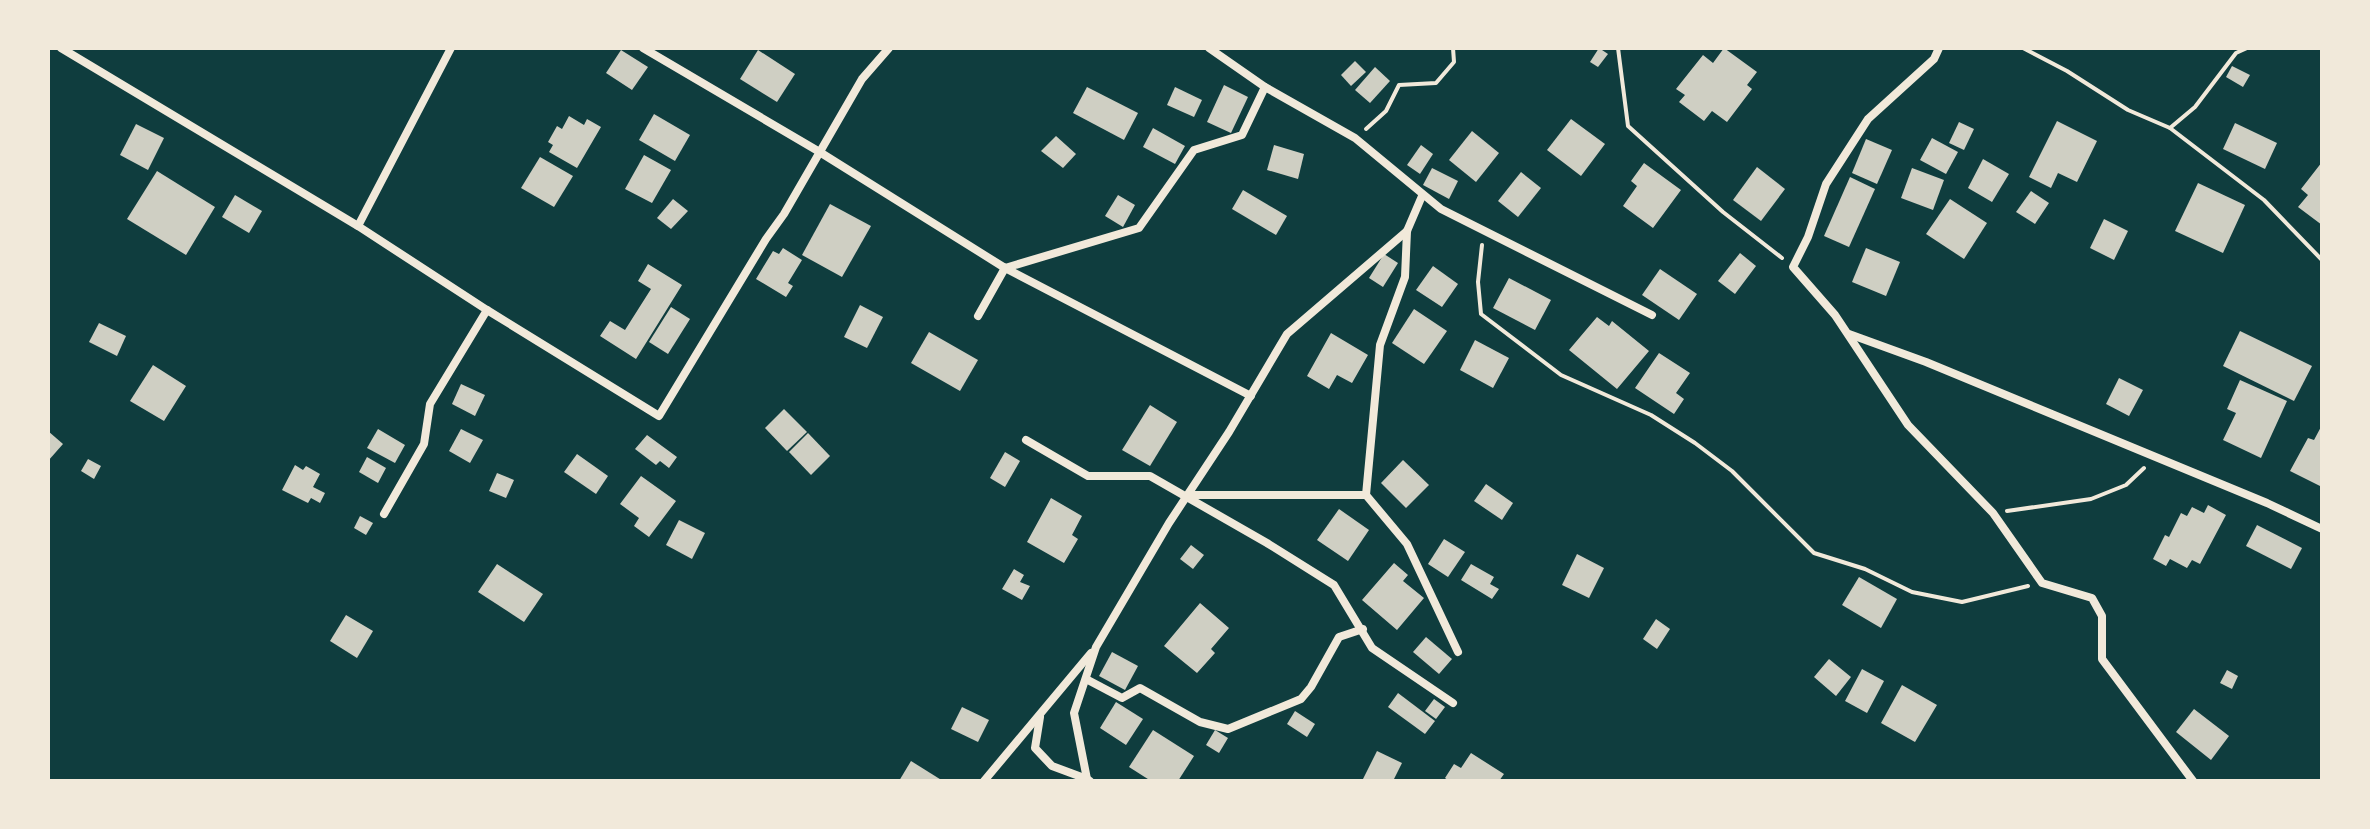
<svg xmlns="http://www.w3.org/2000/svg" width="2370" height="829" viewBox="0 0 2370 829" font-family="Jost,sans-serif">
<rect width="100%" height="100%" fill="#0f3d3e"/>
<g fill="#cfcfc3">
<path d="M1599,48L1608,54L1598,67L1590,62Z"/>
<path d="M1724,48L1757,72L1747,85L1752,89L1727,122L1712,111L1704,121L1679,102L1685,95L1676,89L1703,55L1713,63Z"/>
<path d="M621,50L648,67L632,90L606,73Z"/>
<path d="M758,50L795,74L777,102L740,79Z"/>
<path d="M1355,61L1366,72L1351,86L1341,75Z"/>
<path d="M2232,66L2250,75L2243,87L2226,77Z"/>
<path d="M1375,67L1390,81L1370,103L1355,90Z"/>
<path d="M1224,85L1248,97L1231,133L1207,122Z"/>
<path d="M1087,87L1138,113L1124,140L1073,113Z"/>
<path d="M1175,87L1202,100L1194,117L1167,105Z"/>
<path d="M654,114L690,135L675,161L639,140Z"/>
<path d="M569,116L584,125L587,119L601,127L577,168L549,152L553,145L548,142L557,126L562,129Z"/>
<path d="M1571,119L1605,144L1581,176L1547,150Z"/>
<path d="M2057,121L2097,141L2077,182L2058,173L2051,188L2029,177Z"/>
<path d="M1959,122L1974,129L1964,150L1949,143Z"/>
<path d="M2235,123L2277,143L2265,169L2223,149Z"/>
<path d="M136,124L164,138L148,170L120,155Z"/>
<path d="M1153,128L1185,146L1175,164L1143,147Z"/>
<path d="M1472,131L1499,153L1476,182L1449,160Z"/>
<path d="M1056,136L1076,154L1063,168L1041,151Z"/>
<path d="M1932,138L1958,152L1946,174L1920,160Z"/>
<path d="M1866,139L1892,150L1877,184L1852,173Z"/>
<path d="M1274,145L1304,154L1298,179L1267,170Z"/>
<path d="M1421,145L1433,154L1420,174L1407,165Z"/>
<path d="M644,155L671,170L652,203L625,189Z"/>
<path d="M540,157L573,176L554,207L521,188Z"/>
<path d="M1983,159L2009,174L1992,202L1968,188Z"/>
<path d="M2322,162V225L2298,207L2308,195L2301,189Z"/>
<path d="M1644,163L1681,190L1653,228L1623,206L1637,186L1631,181Z"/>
<path d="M1757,167L1785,189L1761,221L1733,200Z"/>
<path d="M1432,168L1458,181L1449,199L1423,185Z"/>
<path d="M1912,168L1944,180L1933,210L1901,198Z"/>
<path d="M157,171L215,207L186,255L127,219Z"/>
<path d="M1521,172L1541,188L1518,217L1498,201Z"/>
<path d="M1850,177L1875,189L1849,247L1824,236Z"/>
<path d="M2198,183L2245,205L2223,253L2175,231Z"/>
<path d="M1243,190L1287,216L1276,235L1232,209Z"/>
<path d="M2031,191L2049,203L2035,224L2016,212Z"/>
<path d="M235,195L262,211L249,233L222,217Z"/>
<path d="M1118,195L1135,205L1123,227L1105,216Z"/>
<path d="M673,199L688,211L671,229L657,218Z"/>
<path d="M1950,199L1987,223L1964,259L1926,234Z"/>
<path d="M830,204L871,226L842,277L802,255Z"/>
<path d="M2104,219L2128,231L2114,260L2090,248Z"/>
<path d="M783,248L802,260L788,283L793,286L786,297L756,279L773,251L779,254Z"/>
<path d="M1866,248L1900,262L1886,296L1852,282Z"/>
<path d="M1740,253L1756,266L1735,294L1718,281Z"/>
<path d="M1384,254L1398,263L1383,287L1369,278Z"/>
<path d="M648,264L682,285L636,359L600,336L610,321L625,330L651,289L638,281Z"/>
<path d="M1433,266L1458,284L1442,307L1416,290Z"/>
<path d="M1660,269L1697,294L1679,320L1642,295Z"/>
<path d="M1509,278L1551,300L1535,330L1493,308Z"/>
<path d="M860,305L883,317L867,348L844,337Z"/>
<path d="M671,307L690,319L668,354L649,342Z"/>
<path d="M1414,309L1447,331L1424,364L1392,343Z"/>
<path d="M1597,317L1609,326L1612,321L1649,351L1617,389L1569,350Z"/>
<path d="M99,323L126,336L117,356L89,342Z"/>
<path d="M2240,331L2312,366L2294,401L2223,366Z"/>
<path d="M929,332L978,360L960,391L911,363Z"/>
<path d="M1331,333L1368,355L1352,383L1337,375L1329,389L1307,376Z"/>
<path d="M1475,340L1509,358L1493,388L1460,370Z"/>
<path d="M1659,353L1690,373L1676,393L1684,399L1674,414L1635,388Z"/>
<path d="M153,365L186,386L164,421L130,401Z"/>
<path d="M2119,378L2143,390L2129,416L2106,404Z"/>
<path d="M2240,380L2287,401L2261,458L2223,440L2236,413L2227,409Z"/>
<path d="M461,384L485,395L475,416L452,404Z"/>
<path d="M1150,405L1177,422L1150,466L1122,450Z"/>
<path d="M784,409L807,432L787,451L765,428Z"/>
<path d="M2322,425V487L2290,471L2308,438L2314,440Z"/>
<path d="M378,429L405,445L395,463L367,448Z"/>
<path d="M461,429L483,440L470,463L449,451Z"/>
<path d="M48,431L63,444L48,461Z"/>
<path d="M808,433L830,456L811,475L789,452Z"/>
<path d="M647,435L677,457L669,468L660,461L656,465L635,449Z"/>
<path d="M1005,452L1020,461L1005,487L990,478Z"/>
<path d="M577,454L608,476L596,494L564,472Z"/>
<path d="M367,457L386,468L378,483L359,472Z"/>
<path d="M88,459L101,466L94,479L81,471Z"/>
<path d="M1403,460L1429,485L1406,508L1381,483Z"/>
<path d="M295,465L303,470L306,466L320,474L313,487L325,493L320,503L311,498L308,503L282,490Z"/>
<path d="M497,473L514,480L506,498L489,491Z"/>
<path d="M641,476L676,501L649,537L634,526L639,518L620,504Z"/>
<path d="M1486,484L1513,503L1502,520L1474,501Z"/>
<path d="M1051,498L1082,516L1072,535L1078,539L1064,563L1027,542Z"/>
<path d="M2208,505L2226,515L2200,564L2192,560L2187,568L2170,559L2166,566L2153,559L2165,535L2169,537L2181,513L2187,516L2192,507L2204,513Z"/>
<path d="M1339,509L1369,530L1348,561L1317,540Z"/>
<path d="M360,516L373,523L366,535L354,528Z"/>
<path d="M679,520L705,533L692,559L666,545Z"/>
<path d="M2257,525L2302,548L2291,569L2246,546Z"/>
<path d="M1444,539L1465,552L1448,577L1428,564Z"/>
<path d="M1191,545L1204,555L1193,569L1180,559Z"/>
<path d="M1577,554L1604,568L1589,598L1562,585Z"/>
<path d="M1394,563L1408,575L1403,581L1424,598L1397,630L1362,600Z"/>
<path d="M497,564L543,594L524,622L478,592Z"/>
<path d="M1471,564L1494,577L1490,584L1499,589L1492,599L1461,580Z"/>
<path d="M1014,569L1024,575L1020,582L1030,586L1022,600L1002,589Z"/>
<path d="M1859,577L1897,599L1881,628L1842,605Z"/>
<path d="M1200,603L1229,628L1211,649L1215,653L1197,673L1164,646Z"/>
<path d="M346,615L373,631L357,658L330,641Z"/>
<path d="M1656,619L1670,629L1657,649L1643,639Z"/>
<path d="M1426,637L1452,659L1439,674L1413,652Z"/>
<path d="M1112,652L1138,666L1125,690L1099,676Z"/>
<path d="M1829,659L1851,677L1836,696L1814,677Z"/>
<path d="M1862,669L1884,681L1867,713L1845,701Z"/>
<path d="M2227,670L2238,676L2232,689L2220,683Z"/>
<path d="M1902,685L1937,705L1915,742L1881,723Z"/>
<path d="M1398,693L1435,721L1425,734L1388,707Z"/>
<path d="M1434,699L1445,707L1436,719L1425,711Z"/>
<path d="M1116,702L1143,719L1126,745L1100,728Z"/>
<path d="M962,707L989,720L978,742L951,729Z"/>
<path d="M2194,709L2229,736L2211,760L2176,732Z"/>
<path d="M1295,711L1315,724L1307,737L1287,724Z"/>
<path d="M1153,730L1194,756L1178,781H1151L1129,767Z"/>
<path d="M1215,730L1228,738L1219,753L1206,745Z"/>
<path d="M1377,751L1402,763L1393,781H1362Z"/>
<path d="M1471,753L1504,774L1499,781H1449L1445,778L1454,764L1461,768Z"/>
<path d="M911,761L943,781H899Z"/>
</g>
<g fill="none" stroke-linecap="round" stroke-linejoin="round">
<g stroke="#f1e9da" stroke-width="4">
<path d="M1618,48L1628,126L1723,212L1782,258"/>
<path d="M2023,48L2067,71L2128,110L2170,128L2195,107L2236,53L2247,48"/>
<path d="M2170,128L2264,200L2322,260"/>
<path d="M1366,129L1386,111L1399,85L1436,83L1454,62L1453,48"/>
<path d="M1482,245L1478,282L1481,314L1561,375L1651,415L1695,443L1732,471L1814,553L1865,569L1912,592L1962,602L2028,586"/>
<path d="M2007,511L2091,499L2126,485L2144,468"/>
</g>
<g stroke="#f1e9da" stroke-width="8">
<path d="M61,48L358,226L487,310L659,416L766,239L784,214L862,79L889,48"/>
<path d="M643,48L818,151L1005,268L1139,228L1194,150L1242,135L1265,87"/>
<path d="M1209,48L1265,87L1355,138L1441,209L1652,315"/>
<path d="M1939,48L1934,59L1868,119L1826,184L1808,237L1793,267L1835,315L1908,425L1993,513L2042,583L2092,598L2102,616V659L2193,781"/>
<path d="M358,226L451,48"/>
<path d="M978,316L1005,268L1251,396"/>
<path d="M1849,334L1926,362L2267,503L2322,529"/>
<path d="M1026,440L1088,476H1150L1267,543L1334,585L1372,648L1453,703"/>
<path d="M1190,495H1366L1407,544L1458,652"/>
<path d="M1366,495L1380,345L1405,277L1407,231L1422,196"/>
<path d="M384,514L424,444L430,404L487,310"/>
<path d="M1086,679L1122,698L1140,688L1200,722L1228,729L1301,699L1311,687L1339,637L1363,629"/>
<path d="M1040,717L1035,748L1052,766L1087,779"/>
<path d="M984,781L1091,653"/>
<path d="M1090,781L1087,779L1074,713L1096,647L1169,523L1229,432L1287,334L1407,231"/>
</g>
</g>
<rect width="2370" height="829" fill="none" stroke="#f1e9da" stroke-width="100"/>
</svg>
